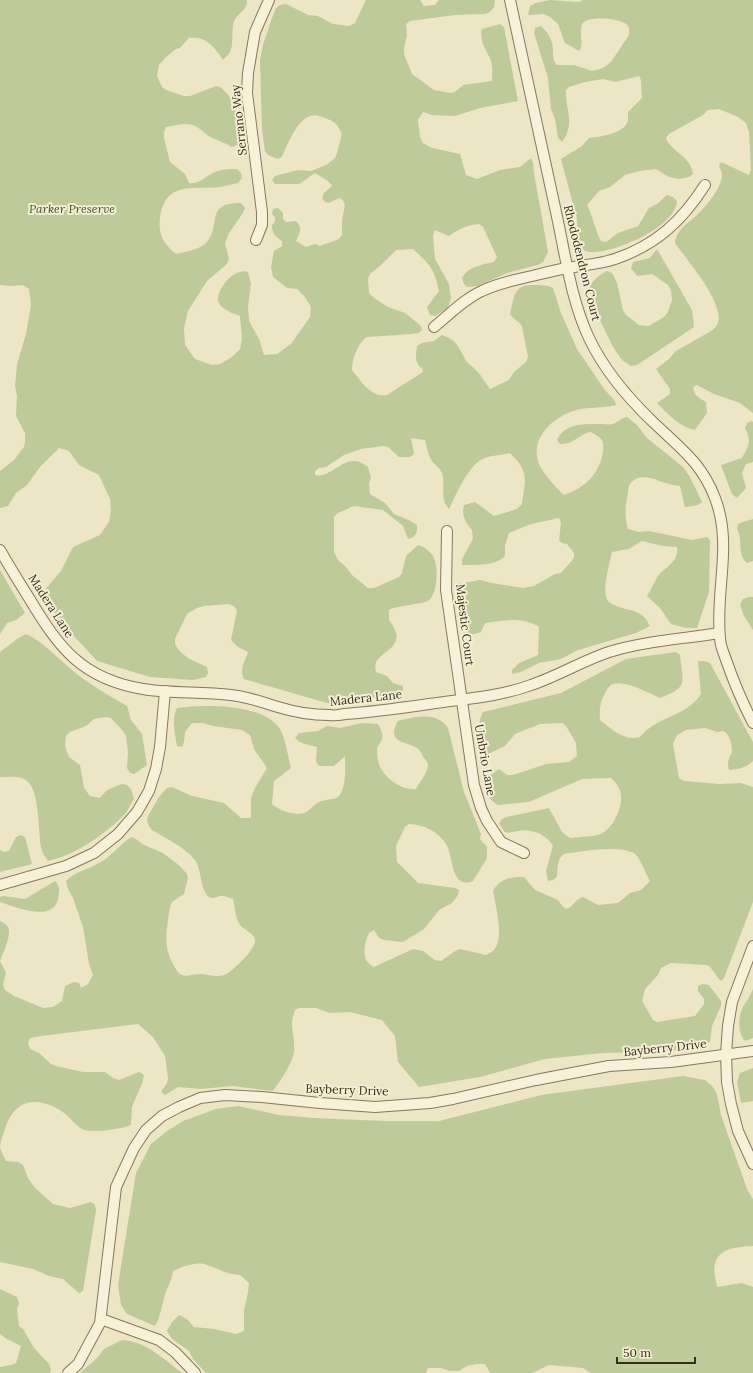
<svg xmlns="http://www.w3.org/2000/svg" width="753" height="1373" viewBox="0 0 753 1373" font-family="Lora,serif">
<rect width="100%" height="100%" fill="#ece5c6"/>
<g fill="#bfca9a">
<path d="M0,0H247C248,10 238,13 234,21C231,30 234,45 230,52C228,55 225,58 223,60C214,47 207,36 189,38L180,48L176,49L166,57L159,65L157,76L162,87L166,90L184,96H190L216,86L220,87C224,90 228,94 231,99C236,109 243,134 237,145L232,147C225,143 219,141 212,138C206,135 202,130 197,127C188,121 176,126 166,127L164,132V138L170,162L185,174L189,183C200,185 207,174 218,171C224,169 231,169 237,169L241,173L242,178L238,183C232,184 226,186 220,187C194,190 166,180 160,217C158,235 163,243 176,254C185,252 198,250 205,244C224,226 202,203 241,203L245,208L243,213L229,233L225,243L229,259L227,264L207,281L188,311L184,328L185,345L195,359L212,365L220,364L232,357L240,349L242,339L240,316C232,313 223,310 219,303C213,293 234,266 248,272L251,284L248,306L249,321L259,339L264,355L277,354L291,344L310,317L311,307L305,297L297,289L287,288L273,277L271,267L274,251L282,246V241C275,236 272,234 272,225L275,222V217L272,214L273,209L278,208L283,213V219L286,222L296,221C303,229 300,232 296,241L306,247L315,244L320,246L339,239L342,235V220L345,205L343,200L339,198L329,203L325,202L322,198L324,193L332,186L328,181L315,173L299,184H275L272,180L275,176L298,170L311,171L326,165L335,158L337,153L342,134C337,124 336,122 325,118C320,116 315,114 310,116C297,120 287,145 282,157L278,159L268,155L265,151L262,130L260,60L263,45L272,18L276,8L280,5L286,4L308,15L318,16L333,24L349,26L355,23L366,0H420L424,6L435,5L439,0H495L494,7L490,12L485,14L455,15L410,21L406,24L407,36L404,48V54L412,74L434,90L450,93L455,92L463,85L492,81C492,76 493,70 492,65C490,53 478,43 482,29L500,24L504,27L518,101L480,108L455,116L432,115L423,112L418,120L420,137L423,143L432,148L460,154L466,175L477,179L500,170L520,167L531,158L533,163L534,173L548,252L543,262L538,265L507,273L478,286L467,287L464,284L462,278C469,266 482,265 494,262L497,257L483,227L479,224C467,225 459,229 449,236L435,230L433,235L435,259L449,284L451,298L448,308L435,316L430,315L427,307L439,291C434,268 430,265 413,249L396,250L380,266L371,273L368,278L369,293L374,298L388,307L405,313L421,326L422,330L418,333L412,334L367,337C358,342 352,360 352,370C361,381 371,398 387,395L423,372L422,368C414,363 416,354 417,346L422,343L434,341L442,335C459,341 458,348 467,362C470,365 474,368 477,371C482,376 485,383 490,389L509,380L514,372L526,362L528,357L522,326C519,321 514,320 510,314C514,298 513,284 534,285C541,285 547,285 553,288L561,313L577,349L604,389L615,401L616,405C602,409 587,406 573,411C553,418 531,437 538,461C540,470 556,488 564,495C584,489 601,472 603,451C603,447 604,442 601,439C599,436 594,434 591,432C578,434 574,445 560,444L557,440C565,423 584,424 601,424C604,424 610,425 613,424C618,422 621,418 627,417L637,425L647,438L683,467L690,477L702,502L698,505L685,507L680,486C674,485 668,484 662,482C652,478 636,472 629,486C628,489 628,494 627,498C625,507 625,520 628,529L639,532L649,531L692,540L707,537L710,540L709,592L697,628H686L671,624L660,608L647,596C651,590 654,582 658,576C666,566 679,562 677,547L663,546L642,541L629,549L612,552C610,561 601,593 608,601C616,609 636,609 643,616C646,618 648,623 650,626L636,633L578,650L561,659L539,663L521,672L512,674V670L519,663L538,655L539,627C523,617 504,620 485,623L481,632L470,635L463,636L464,612L457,584L480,580L492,583L523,588L534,586L555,574L561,573L574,558V553L567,544L562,543L559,540L561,523L559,518L531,524L509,533L505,545V556C496,566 475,565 462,565V559L473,539L472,530C466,523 461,515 464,505L475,502L494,516L517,509L522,504C525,480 530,472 510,453C502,455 493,455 485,458C469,463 456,495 449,509C439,499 446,485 442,473C440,468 435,465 432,461C428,455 427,447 425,440L411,438L414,454L410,457H399L388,447L383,446L361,449L344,455L326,467L319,468L315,471V475C330,479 343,456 360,462C362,463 365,465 368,467L371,478L369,483L370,494L385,503L394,514L409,520L417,525C418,533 415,538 408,539L403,526L383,510L354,506L338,513L334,517V552L338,560L346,567L352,575L368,588H374L399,577L402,573L406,556L418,545C424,547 430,551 433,556C439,566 438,598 426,602L393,608L389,610V620C414,652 369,649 376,672L387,676L393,683L403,686V691L338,705L327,703L244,679C239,670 245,661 248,652L238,647L231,640L237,611L234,606L228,604L204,606L197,608L187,614L175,639V644C182,657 194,661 207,667L208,673L206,677L193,680L150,677L97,661L59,620L43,592L61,571L73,547L100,535L109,522L111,510L110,499L99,475L79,465L69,451L59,448L40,467L27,485L16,493L8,506L0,508V471L14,460L24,447L25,442V433L16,416L17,396L15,386L17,364L26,334L31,305L29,289L23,285L11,286L0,285Z"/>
<path d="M550,0L579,2L583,0H753V413L740,403L714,394L697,385L693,387C694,396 699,398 706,402L707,413L695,430C679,427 668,414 657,403L670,394V389L656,369L669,359L676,351L711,331C718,327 720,320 718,312C712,288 689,263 675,243C676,230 688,223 697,215C706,207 722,187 722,175C722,172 720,169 719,166L721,162L749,175L751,170L749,132L746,123L738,117L719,109L708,110L703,115L669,134L666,138C669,150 692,157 693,174L689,177L679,179L669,177L656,169L640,171L625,175L610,187L599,191L587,205C593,217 595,230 601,241L606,242L618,233L638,226L649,208L657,204L667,195L673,197L677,201C676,227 613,254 590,252C587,252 584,250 582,249L578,240L577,219L561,159L582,146L589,138C599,137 624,134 628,121C628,118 628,114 628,112L642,98L641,80L639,76L616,82L603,79L585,82L569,87L566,90C565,111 576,122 562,142L558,138L555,119L551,109L548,78L534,33L535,28L541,26C545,30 549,34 551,40C555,48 550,58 557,65H574L592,71L603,68L611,62L629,35C629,32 630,29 628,26C623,18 591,16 584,22C577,27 585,44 579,51L565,43L558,24L550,17L544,14L528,15L530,6L536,3Z"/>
<path d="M657,249L692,310L694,327L637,365L631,366L622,360L613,347L596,312L589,288C594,279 598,276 607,271L612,273L617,283L623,310L626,315L639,325L649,326L664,317L668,312L672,300L671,290L668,285L652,274L637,276L631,268L633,262L650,258Z"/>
<path d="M752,421L753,422V462L746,464L742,473L746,488L737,498L732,494L721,465L742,458C749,445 752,441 745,428L747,423Z"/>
<path d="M753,519V561L747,563C736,553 744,541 737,529L738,524L743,522Z"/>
<path d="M0,570L25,613L16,620L7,623L0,634Z"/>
<path d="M749,597H753V630L744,616L740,605L743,599Z"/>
<path d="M26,634C40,639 64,664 77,674C92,686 110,696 127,706L131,720L142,734L147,765L134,774L130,773L127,768L128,752L126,736L123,731L111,718L106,717L94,719L86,726L70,732L66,736L65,746L69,757L80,765L84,788L90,796L100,798L107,790L122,784L127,785L131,789L134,799C130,805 127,813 122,817C101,837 75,855 48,861C45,857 42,852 41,847C38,831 40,791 27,781C20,775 9,777 0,777V652L17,639Z"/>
<path d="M676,652L680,655C683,683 689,687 660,698C649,693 625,680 613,684C609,685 607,690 605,693C600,702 599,710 600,720C611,729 626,742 640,737C658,715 685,718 701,694L698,661H704L710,663L753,742V761C746,768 738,769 729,770C727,764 728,758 732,753C732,745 730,735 724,731L717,732L705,728L686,730L677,735L673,744L679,778L684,781L720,784L741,783L753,787V902L724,978L721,981C715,976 713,968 707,965L671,963L661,968L658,975L645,989L642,1001L653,1020L657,1022L695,1016L704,1004V999L698,991V986L703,984L709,985L721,1001V1006L712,1026L710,1042L688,1049L668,1051L603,1053L545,1059L480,1077L419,1087L398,1062L395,1036L382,1020L350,1012L330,1013L316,1008H299L295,1010C294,1014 292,1019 292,1023C292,1032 295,1042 294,1052C292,1064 280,1081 273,1091L233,1086L201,1089L178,1087L165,1095L161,1092L167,1083L168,1078L165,1056L153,1037L138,1024L41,1036L30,1038L28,1043L30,1049L39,1053L51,1064L56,1066L83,1072H105L113,1078L119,1080L139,1072L144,1075L143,1081L132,1107L131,1125C120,1129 93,1134 82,1129C76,1126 70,1117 64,1113C44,1098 19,1096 8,1121C6,1126 0,1142 0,1147C1,1152 4,1157 6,1161L18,1162L23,1165L28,1178L35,1188L53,1204L70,1208L91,1202L95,1205L96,1210L83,1291L79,1293L63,1279L49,1276L33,1269L0,1262V921C3,922 6,924 8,927C12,934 3,953 0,961L6,973L3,985L5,990L14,996L43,1008L53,1007L62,1001L65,986L74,982L79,983L81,988L88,984L93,975L89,964L83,927L73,898L68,889L66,881C75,871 88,870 99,863C111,857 119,845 131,837L136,839L144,845L163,853L180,866L187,874L188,878L184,894L172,902L170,907C167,928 162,946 174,966C176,969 178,974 182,975C187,977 194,974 200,974C207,974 216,978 224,975C231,973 257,948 255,940C254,932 242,930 239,923C235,916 235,907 233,899C230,898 227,897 224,896C219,895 214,900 209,897C200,890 202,870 195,860C186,848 165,838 152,830L149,826L147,821L148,816L159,797L167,788L172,787L192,796L224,803L241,818H251V798L255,788L267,768L254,749L250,735L242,730L213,726L203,723H192L185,732L184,742L182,747L177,746C175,734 171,720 177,708C205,704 266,703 281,731C286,741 288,757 291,768L274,781L272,804C278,810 295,816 304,813C311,810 314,803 322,801C327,799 336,800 339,796C347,786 345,767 345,756L334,766H319L316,762L317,747C308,745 301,744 295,738L299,733L318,731L327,726L340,728L362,723L378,724C384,736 384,737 377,748C377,753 377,759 379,764C383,777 402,791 416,789C420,781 427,774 428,766C428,763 426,760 424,758C422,755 420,750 417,748C407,741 385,744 398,721C414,717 437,711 448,728L464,792L481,834L480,839L487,847V858L473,881C450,890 454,856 446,844C438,831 424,825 409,824L405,827L396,846L397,862L418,883L455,888L459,890L458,895L452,903L439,910L424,929L403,942L384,940L379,938L374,930L369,933C364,944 360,961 374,967L413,949L423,951L435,960L441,961L455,951L460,949L486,955C488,954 492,952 494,950C505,937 495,905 493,890C502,878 509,877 524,877L535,890L558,900L563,907L567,909C574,905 576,899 583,897L598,905L618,903L630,893L641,890L650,881C646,874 642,863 637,856C626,843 579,852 564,854C556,860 558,868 557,877L553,880L548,881L546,871L553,846C547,835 531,828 518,831C514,831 509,834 505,832C503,830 501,826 499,824L502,819L507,817L549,808L562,832L570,838C578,837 594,837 601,834C615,827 626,801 619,788C617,784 614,781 611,778L582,779L529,802L498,805C486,797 487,795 485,780L489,776L499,769L507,775H513L546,764L569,762L577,756L576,743L566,726L562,723L540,724L515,734L505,746L486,755C481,744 476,722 483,712L561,693L626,659Z"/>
<path d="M21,835L25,837L32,864L0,872V850L4,852L9,851L16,837Z"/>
<path d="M55,881C61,887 59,892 58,899C53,923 15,907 0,902V897L3,896L25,899Z"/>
<path d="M753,989V1038L745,1041C737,1033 738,1015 744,1005C747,1000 751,995 753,989Z"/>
<path d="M753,1068V1101L741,1103L737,1082L740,1073Z"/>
<path d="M683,1076L705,1080L712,1086L717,1094L721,1115L747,1189L753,1199V1246C739,1247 719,1247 715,1264C713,1271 716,1281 717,1287L742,1283L753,1287V1373H591L583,1368L549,1365L532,1373H490L485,1364H476L467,1366L459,1371H450L441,1368H428L426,1373H206L193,1359L189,1351L172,1339L167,1331L172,1322L179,1315L187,1319L194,1327L214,1329L236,1334L244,1331V1311L248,1292L249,1283L240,1275C224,1274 218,1268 204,1264C195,1262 182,1267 173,1271C172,1278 170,1282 167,1289C162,1301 162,1314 155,1326L127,1314L121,1305L118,1285L136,1173L151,1144L167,1131L183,1121L216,1109L238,1106L279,1115L315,1118L384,1121H439L541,1095Z"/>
<path d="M0,1289L17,1297L19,1303L17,1309L19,1326L23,1329L34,1348L49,1364L51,1369L50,1373H0V1367L11,1365L16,1363L21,1346L7,1339L0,1334Z"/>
<path d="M122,1340C145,1341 164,1359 182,1373H80L96,1359L104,1349Z"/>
</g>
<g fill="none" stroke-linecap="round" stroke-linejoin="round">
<defs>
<g id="minor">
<path d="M510,0C525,71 541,141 556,212C565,253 571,300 589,338C604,370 628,398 653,422C679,447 702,463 715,498C733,545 715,590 720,638C720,645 723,651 725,657C733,680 742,702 753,723"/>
<path d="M256,240L262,225V212L247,93L248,73L255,32L269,0"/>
<path d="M434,327C449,315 464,299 482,291C498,283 515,280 532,276C544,273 556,270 567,268C583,265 600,264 615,259C656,245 682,221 705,185"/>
<path d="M447,531L446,590L474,785L481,808L487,821L501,842L524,853"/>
<path d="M0,550C9,566 19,582 29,598C59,648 82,679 143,689C172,694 202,691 231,695C248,697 262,702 278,707C294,712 312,715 329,715C334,716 340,715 345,714C373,712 401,708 429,704C462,699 499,697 531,685C558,676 582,661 609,652C644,641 683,639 719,633"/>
<path d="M0,885L66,866L94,853L118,834L137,812L149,791L156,769L160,747L165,691"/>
<path d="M753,946L732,1002L728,1026L726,1054L727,1082L731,1104L738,1131L753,1164"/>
<path d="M101,1319L159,1340L175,1352L195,1373"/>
<path d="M68,1373L78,1364L100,1323L116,1187L134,1148L146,1130L162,1116L179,1107L200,1098L225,1095L262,1097L320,1103L375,1107L430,1103L453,1099L536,1080L609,1066L671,1062L753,1051"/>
</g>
</defs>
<use href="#minor" stroke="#87775c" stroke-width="12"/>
<use href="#minor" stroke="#f7f1d9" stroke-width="10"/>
</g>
<g text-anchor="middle" stroke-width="4" stroke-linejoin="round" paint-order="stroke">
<g font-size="12" fill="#382e20" stroke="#f4eed5">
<text transform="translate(239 120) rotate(-96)" y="4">Serrano Way</text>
<text transform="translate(582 263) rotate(76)" y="4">Rhododendron Court</text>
<text transform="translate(51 606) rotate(57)" y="4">Madera Lane</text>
<text transform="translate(465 625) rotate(83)" y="4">Majestic Court</text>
<text transform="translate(366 698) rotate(-6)" y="4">Madera Lane</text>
<text transform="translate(485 760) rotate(80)" y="4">Umbrio Lane</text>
<text transform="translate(665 1048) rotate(-6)" y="4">Bayberry Drive</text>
<text transform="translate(347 1090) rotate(2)" y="4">Bayberry Drive</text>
</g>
<g font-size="12" font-style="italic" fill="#435327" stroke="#f4eed5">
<text x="72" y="213">Parker Preserve</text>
</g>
</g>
<path d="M617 1357v6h78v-6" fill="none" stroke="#382e20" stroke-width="2"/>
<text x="623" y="1357" font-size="12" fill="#382e20" stroke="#f4eed5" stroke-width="3" paint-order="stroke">50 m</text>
</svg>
